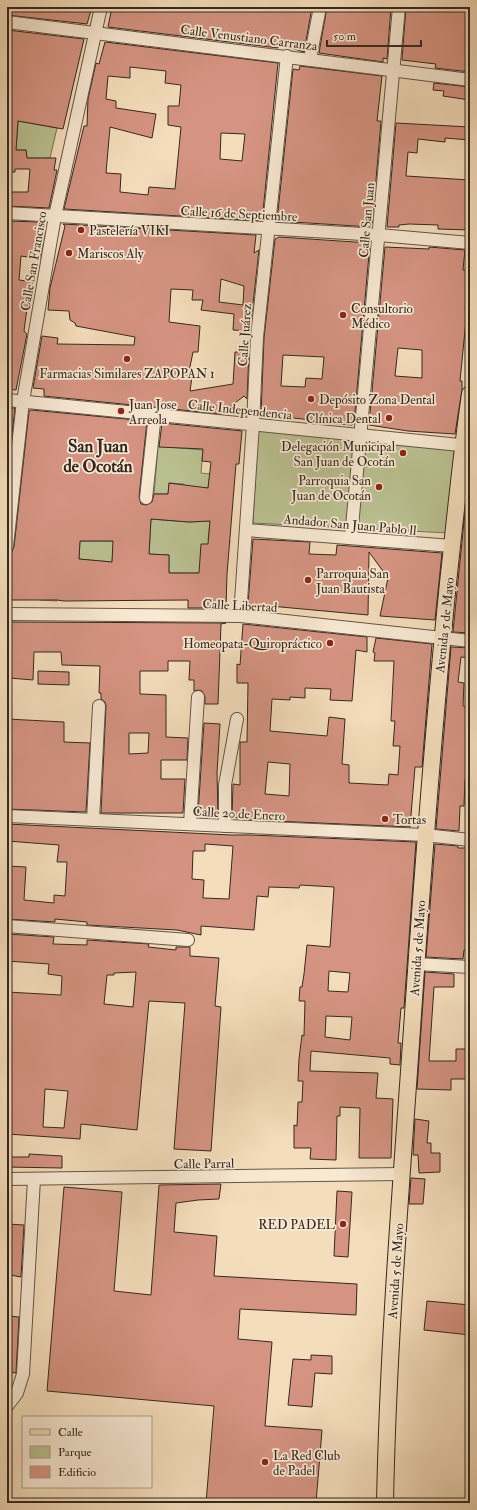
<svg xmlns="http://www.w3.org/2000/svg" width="477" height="1510" viewBox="0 0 477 1510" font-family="'IM FELL Double Pica',serif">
<rect width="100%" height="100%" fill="#f4ddbb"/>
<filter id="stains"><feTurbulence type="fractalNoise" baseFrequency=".005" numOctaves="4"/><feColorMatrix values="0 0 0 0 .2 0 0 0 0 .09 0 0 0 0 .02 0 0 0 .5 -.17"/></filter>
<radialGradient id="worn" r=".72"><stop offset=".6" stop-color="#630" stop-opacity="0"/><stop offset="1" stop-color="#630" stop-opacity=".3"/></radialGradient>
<g fill="#bac191" stroke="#767558">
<path d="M18,121L57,128L50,158H27L26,150H16Z"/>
<path d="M258,428L457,450L449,533L253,523Z"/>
<path d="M158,446L203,450L201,473L210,474L208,488L183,491L184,484L169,483L168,494H154Z"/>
<path d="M151,519L189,522L210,521L208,540L230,541L229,545L199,573H169V555L149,554Z"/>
<path d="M43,536L80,541H114L112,562L79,559L58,575L57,601L40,600L43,555L79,559L80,541Z"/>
</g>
<g fill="#d59482" stroke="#332920" fill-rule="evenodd">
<path d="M7,7H92L87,24L7,15Z"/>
<path d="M112,7H165L182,10V7H312L304,52L278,44V48L108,27Z"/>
<path d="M327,7H391L387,59L383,58V62L319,53Z"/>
<path d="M406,7H470V72L435,68L436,64L402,60Z"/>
<path d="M7,30L84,39L63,129L18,121L16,150H26L27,158H56L54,170H57L49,208L7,206V192H28L30,169H15V172H7Z"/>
<path d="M105,42L278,63L262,221L64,209L84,126H87L88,99L96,63L99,64ZM130,67L166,71L165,83L181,85L179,106H168V125L181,127L175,189L149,187L148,195L120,192L121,174L106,173L110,127L152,138L156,114L116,108V101L106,99L108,76L130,78ZM221,133L245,134L242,161L220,159Z"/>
<path d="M300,66L382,76L377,121H381L372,227L277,221L293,69L299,70Z"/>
<path d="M434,83L470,87V100L443,96L444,91L433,90Z"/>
<path d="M396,123L470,127V140L445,138V142L418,139L417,153L408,152L406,176L470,180L469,230L438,229V225L409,224L399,225V227H387Z"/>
<path d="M7,221L40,222L45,231L40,259L21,256L19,280L33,282L29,293L24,331L27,334L16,390L7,389Z"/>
<path d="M63,224L256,235L254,253L259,250L250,331L233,330L234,314L201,310L203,300H192L193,290L171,289L169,322L200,326L198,352H193L188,377H192L190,391L233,384L235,352H249L247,399L244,396L221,414L44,396V389L33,388L42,336L58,338L57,344L134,345L135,337L76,326L75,323L70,320L69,311L48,310L50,288L65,226ZM221,279L244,286L243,305L219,302Z"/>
<path d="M279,237L370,243L354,423L352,425L316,422L303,419L261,415L264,338L275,239ZM283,355L324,357L322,379L306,378L305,387L281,386Z"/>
<path d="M385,247L429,249V247L465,250L463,270H470V281L465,310H467L460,381H462V390L455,434L408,431L369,425ZM398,348L422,350V378L395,376Z"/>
<path d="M7,408H15L7,478Z"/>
<path d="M31,410L147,421L139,497L141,504L146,505L152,502L154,494H168L169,483L208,488L211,462L202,461L203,449L159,447L162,423L242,431L239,464H236L227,574L226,608H188V600L64,601L57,600H8L11,553L14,547L29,411ZM151,519L189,522L210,521L208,544H201L199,573H169V555L149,554ZM80,541H113L112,562L79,559Z"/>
<path d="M465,511H470V633L453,632Z"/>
<path d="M253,539L310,542L309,554L336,555L337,545L442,553L435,620L380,616L388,578L369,552L368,615L248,604Z"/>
<path d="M10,622L226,623L221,624L218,704H205V697L202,691L198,690L194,691V680H189L190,661H168V671H140V694L166,695V737L188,738L187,760H161V779H185L183,813H101L106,706L105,702L101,699V693H99L100,666L62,665L61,652H34L33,680L9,678V671H7V624ZM129,733H149L148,753L129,754Z"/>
<path d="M243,624L367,637V652L356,650L352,701L330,700L331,689L305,688V698L290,697V700L272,699L270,731L327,736L329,717L345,719L342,764L349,765V783L388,785L389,774L398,775L400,746H393L395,721H391L394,661H374L375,653L373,652L376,638L432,644L422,767H415L410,827L251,820L232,817L233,784L240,785V742H247L248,683H237V664L240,665ZM268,762L290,764L289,796L265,794Z"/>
<path d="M451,647L470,648V658L461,657L458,682L464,683L463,706L470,707V779H465L464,806H460L459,831L436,829Z"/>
<path d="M38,671L69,672V685L38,684Z"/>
<path d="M7,719L64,722V742L90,743L86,812L7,809Z"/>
<path d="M204,723L220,724L217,773L218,816L198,814Z"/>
<path d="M7,824L231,835H250L416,842L404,1008H401L398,1043H401L400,1065L390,1064V1058L311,1051L310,1071L378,1073L376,1098L393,1099L391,1158H359L360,1108L340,1107V1116H337L336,1160L310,1159L311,1148H294V1125L297,1126L298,1102H302L303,1081H298L299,1059L302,1035L304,1036L305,1001H299L300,987H302L304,974L307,945L330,947L334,887L300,885L299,888L269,887L268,897L257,896L254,930L201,926V935L177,930L87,925V922L55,919V922L7,919V866L26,867L24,900L54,903V895L65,896L67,862H57L59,845L7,841ZM205,844L233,846L229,899L203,898L204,880L192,879L193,851H205ZM329,971L350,973L348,992L328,991ZM326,1016L352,1017L350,1040L325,1037Z"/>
<path d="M435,844L458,846V848H470V951L464,950L463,959L426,957Z"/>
<path d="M7,934L54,937L53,944L87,945V940L149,944L148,947L176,950V947H190V956L219,958L215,1006L221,1007L211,1151L174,1149L185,1003L149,1001L137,1130L81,1124L80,1139L7,1134V992L61,995L62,976L48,974L49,964L7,961ZM136,972L133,1007L104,1004L107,975H114V973ZM45,1089L68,1091L64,1128L43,1127Z"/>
<path d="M425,972L454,974V987H434L429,1061H456V1049H470V1079H451V1090L417,1089Z"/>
<path d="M415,1119L429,1121L427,1143H431V1153H440V1172L419,1173L418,1155H413Z"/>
<path d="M29,1154L62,1156V1168L7,1167V1157H29Z"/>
<path d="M411,1178L425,1179L423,1204H409Z"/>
<path d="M221,1184L219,1199L198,1200L176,1203L174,1232L217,1236L214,1276L357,1284L356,1315L240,1309L238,1339L272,1342L265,1426L322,1430L316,1503H206L214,1406L47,1391L64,1187L122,1192L114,1291L151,1295L159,1185Z"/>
<path d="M337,1191L352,1192L348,1257L334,1256Z"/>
<path d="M7,1224L24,1225L21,1277L10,1275V1268H7Z"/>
<path d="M427,1301L470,1305V1335L424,1330Z"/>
<path d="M7,1316L19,1317L16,1373L7,1372Z"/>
<path d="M311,1355L332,1356V1374L315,1373L312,1407L288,1405L293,1359L311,1360Z"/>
</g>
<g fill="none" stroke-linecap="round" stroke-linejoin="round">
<defs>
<g id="minor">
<path d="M7,22L470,80"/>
<path d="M310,59L320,7"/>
<path d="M7,213L379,235L470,243"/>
<path d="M7,400L470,446"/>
<path d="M146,498L155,414"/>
<path d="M246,530L452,546"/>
<path d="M351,538L399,7"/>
<path d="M7,546L23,401L55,216L101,7"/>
<path d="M7,614L240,616L470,641"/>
<path d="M240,616L253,424L257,337L287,56"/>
<path d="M7,816L425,835L470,840"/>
<path d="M93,820L99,706"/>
<path d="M190,824L198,697"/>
<path d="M225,826V785L237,719"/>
<path d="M7,926L188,940"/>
<path d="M416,964L470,967"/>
<path d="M7,1179L402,1174"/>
<path d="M7,1406L17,1393L23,1374L34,1179"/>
</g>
<path id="major" d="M385,1503C388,1345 401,1187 412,1029C422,880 433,732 448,583C455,520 461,457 470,394"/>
</defs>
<use href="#minor" stroke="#635647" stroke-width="14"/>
<use href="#major" stroke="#332920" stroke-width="18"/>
<use href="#minor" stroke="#f8e9d3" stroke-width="12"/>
<use href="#major" stroke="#f4ddbb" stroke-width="16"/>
</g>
<g fill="#8f2418" stroke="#f8e9d3" stroke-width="1.5">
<circle cx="81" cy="230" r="4"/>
<circle cx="69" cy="253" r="4"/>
<circle cx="343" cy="315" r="4"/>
<circle cx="127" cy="359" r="4"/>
<circle cx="311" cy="399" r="4"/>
<circle cx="121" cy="411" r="4"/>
<circle cx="389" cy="418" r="4"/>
<circle cx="403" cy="453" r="4"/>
<circle cx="379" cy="487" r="4"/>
<circle cx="308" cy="580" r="4"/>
<circle cx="330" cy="643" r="4"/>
<circle cx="385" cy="819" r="4"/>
<circle cx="343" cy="1224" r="4"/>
<circle cx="265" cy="1462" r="4"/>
</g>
<g text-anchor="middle" stroke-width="3.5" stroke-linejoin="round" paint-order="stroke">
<g font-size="13" fill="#332920" stroke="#f8e9d3">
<text transform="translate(249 37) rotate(7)" y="5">Calle Venustiano Carranza</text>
<text transform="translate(239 213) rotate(3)" y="5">Calle 16 de Septiembre</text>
<text transform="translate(366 220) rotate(-85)" y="5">Calle San Juan</text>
<text transform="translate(33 261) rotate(-80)" y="5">Calle San Francisco</text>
<text transform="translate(244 335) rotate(-86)" y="5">Calle Juárez</text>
<text transform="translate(240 409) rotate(6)" y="5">Calle Independencia</text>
<text transform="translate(350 524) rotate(5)" y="5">Andador San Juan Pablo ll</text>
<text transform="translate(240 605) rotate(3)" y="5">Calle Libertad</text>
<text transform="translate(444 625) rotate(-84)" y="5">Avenida 5 de Mayo</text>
<text transform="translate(239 813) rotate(3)" y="5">Calle 20 de Enero</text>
<text transform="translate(417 948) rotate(-86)" y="5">Avenida 5 de Mayo</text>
<text transform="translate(204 1163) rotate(-1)" y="5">Calle Parral</text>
<text transform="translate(395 1271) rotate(-86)" y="5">Avenida 5 de Mayo</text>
</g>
<g font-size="13" fill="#332920" stroke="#f8e9d3" text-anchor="start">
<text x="89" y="235">Pastelería VIKI</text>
<text x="77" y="258">Mariscos Aly</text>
<text x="351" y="313">Consultorio<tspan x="351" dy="15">Médico</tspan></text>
<text x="127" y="378" text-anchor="middle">Farmacias Similares ZAPOPAN 1</text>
<text x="319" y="404">Depósito Zona Dental</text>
<text x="129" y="409">Juan Jose<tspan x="129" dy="15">Arreola</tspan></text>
<text x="381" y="423" text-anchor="end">Clínica Dental</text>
<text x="395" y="451" text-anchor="end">Delegación Municipal<tspan x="395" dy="15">San Juan de Ocotán</tspan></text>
<text x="371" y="485" text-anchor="end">Parroquia San<tspan x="371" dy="15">Juan de Ocotán</tspan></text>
<text x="316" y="578">Parroquia San<tspan x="316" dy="15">Juan Bautista</tspan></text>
<text x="322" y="648" text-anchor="end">Homeopata-Quiropráctico</text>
<text x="393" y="824">Tortas</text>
<text x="335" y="1229" text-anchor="end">RED PADEL</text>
<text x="273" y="1460">La Red Club<tspan x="273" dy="15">de Padel</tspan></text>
</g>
<g font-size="17" font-weight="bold" fill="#332920" stroke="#f8e9d3">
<text x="98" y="452">San Juan<tspan x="98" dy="20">de Ocotán</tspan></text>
</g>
</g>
<rect width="477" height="1510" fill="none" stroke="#f4ddbb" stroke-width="24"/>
<rect x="8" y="8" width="461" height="1494" fill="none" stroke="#332920" stroke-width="2"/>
<rect x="12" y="12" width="453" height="1486" fill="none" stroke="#332920"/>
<rect x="22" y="1416" width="130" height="72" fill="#f8e9d3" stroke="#a99c8b"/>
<rect x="30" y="1429" width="20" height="6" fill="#f4ddbb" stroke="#a99c8b"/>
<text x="58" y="1436" font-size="12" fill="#332920">Calle</text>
<rect x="30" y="1446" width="20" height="12" fill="#bac191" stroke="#a99c8b"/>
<text x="58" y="1456" font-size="12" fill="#332920">Parque</text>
<rect x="30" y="1466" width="20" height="12" fill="#d59482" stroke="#a99c8b"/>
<text x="58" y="1476" font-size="12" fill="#332920">Edificio</text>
<path d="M327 40v6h94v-6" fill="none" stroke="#332920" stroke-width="2"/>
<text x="333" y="40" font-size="12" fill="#332920" stroke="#f8e9d3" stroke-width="3" paint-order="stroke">50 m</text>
<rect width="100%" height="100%" filter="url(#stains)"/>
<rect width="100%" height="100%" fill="url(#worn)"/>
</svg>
